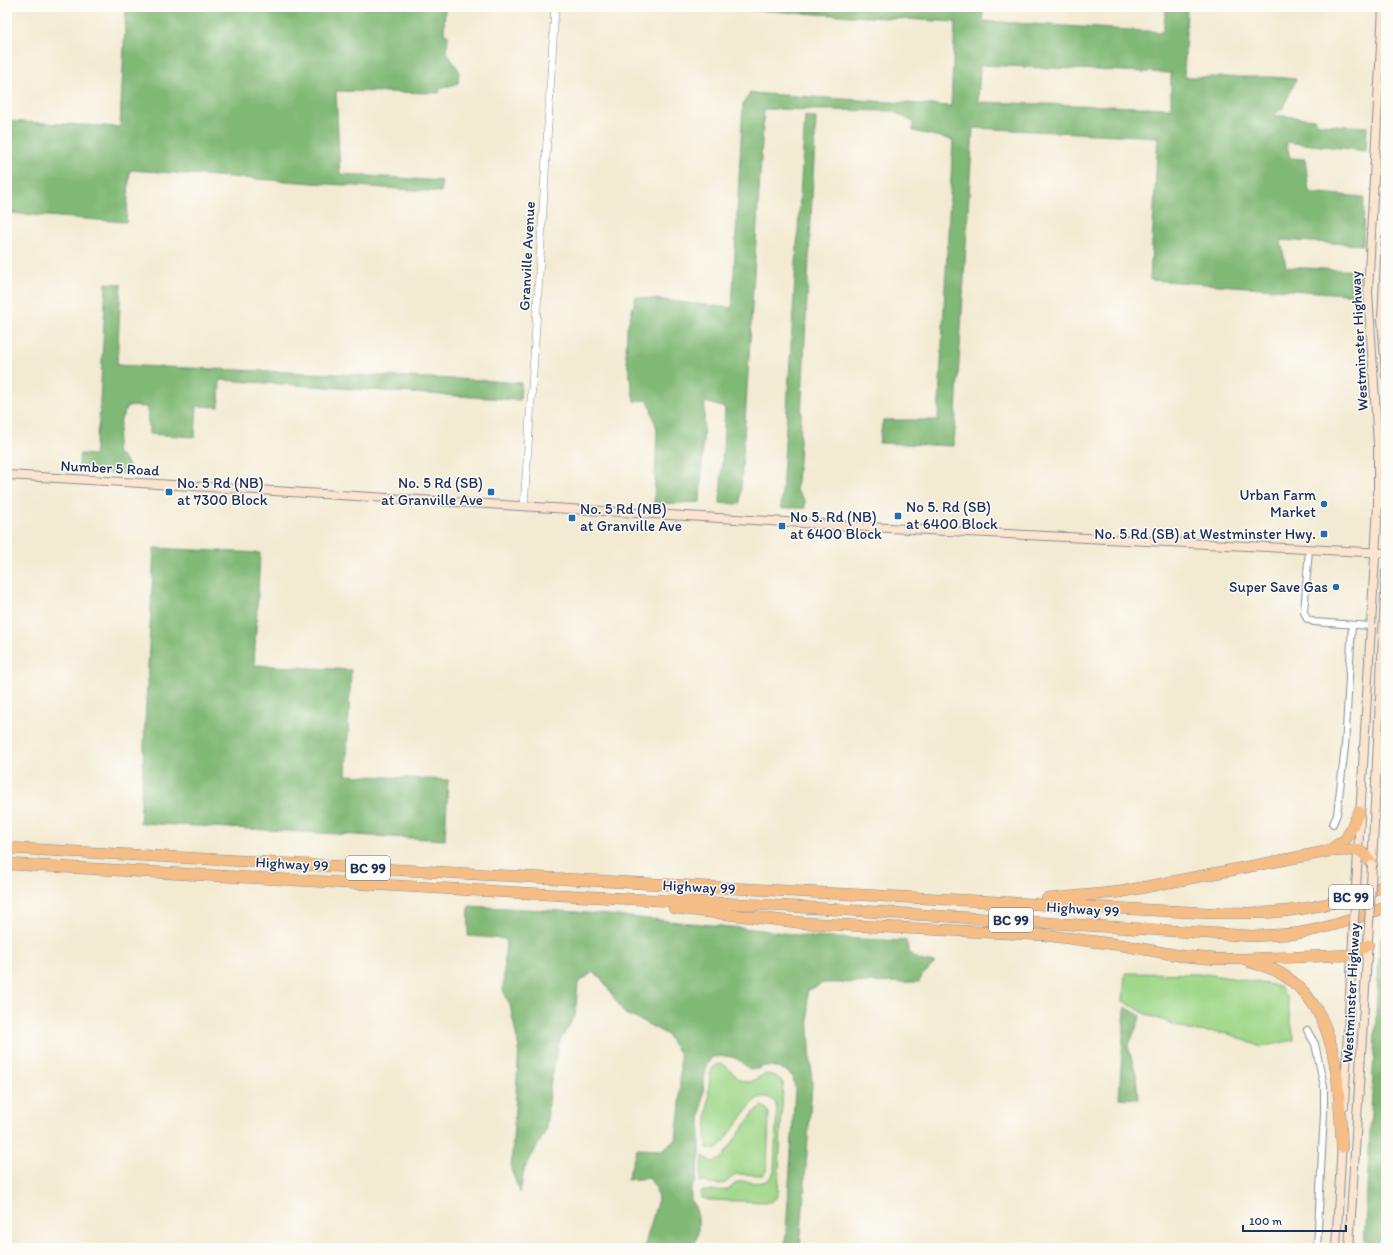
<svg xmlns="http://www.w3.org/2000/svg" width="1393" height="1255" viewBox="0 0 1393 1255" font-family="Itim,sans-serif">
<rect width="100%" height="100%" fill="#fdfcf7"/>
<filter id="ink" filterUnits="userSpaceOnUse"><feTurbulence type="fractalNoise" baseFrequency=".025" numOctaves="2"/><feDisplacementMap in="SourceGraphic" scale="8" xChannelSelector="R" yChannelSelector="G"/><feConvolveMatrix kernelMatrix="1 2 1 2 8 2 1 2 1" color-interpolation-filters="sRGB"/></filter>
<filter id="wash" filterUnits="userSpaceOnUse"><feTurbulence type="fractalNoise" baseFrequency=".012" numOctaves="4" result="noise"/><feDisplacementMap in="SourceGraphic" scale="16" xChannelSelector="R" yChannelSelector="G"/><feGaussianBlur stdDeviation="0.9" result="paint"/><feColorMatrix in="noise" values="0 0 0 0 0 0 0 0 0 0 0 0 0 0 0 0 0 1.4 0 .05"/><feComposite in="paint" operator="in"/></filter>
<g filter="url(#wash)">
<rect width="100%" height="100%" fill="#f3ead2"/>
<g fill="#a0d789" stroke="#5e8374">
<path d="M1386,800V876L1380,878Z"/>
<path d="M1125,973L1206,974L1279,986L1287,998L1294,1040L1261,1047L1229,1034L1189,1030L1146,1014L1123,1001Z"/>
<path d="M721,1064C733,1068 735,1081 747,1082C755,1082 757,1077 764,1075C770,1072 780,1078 783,1083L778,1192L776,1198L770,1202L708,1200L701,1197L700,1193L702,1191L728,1190L736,1183L740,1181C753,1182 769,1187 774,1171L777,1109C775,1096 762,1093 753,1102L719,1148L714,1150L707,1148L706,1134L710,1073L714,1066Z"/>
<path d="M762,1106L767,1109L769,1114L767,1167L766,1171L763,1175L736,1174L725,1183L720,1184H709L704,1181L700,1182L703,1156L713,1162L721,1159L755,1111Z"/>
</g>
<g fill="#80b875" stroke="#4e746a" fill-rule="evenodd">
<path d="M126,7H445L444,34H448L447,53L459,70L458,83L440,89L439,93L336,91L340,174L442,181L441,192L130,170L126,222L7,213V121L120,127Z"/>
<path d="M750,7H983V21L1163,32L1166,7H1187L1184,77H1271L1296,79L1283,108L1273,115L1314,119L1319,124L1367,127L1366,151L1286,142L1290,158L1305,159L1309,192L1364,197L1363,245L1281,240L1286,267L1360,271L1359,295L1150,280L1158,137L973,128L954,446L879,443L883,420H938L953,140L913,131V122L893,111L764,109L740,504L720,503L725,408L705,402L700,502L654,504L657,429L648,400L634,401L626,355L627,328L636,297L732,308L743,104L750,93L951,106L955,22L750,10ZM980,65L1171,73V108L978,102Z"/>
<path d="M805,116L816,118L799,460L796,490L805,500V508H781Z"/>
<path d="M106,283L121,284L117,365L480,380L521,383L520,400C420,394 320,386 220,380L219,407L197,406L195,437L149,434L147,407L128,406L121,419L116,451L129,465V474L78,471L80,454L94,455L99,421Z"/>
<path d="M154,548L260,553L254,665L351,670L346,775L448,780L445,840L140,823Z"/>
<path d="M469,906L578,912L762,930L812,937L906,941L910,954L919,960L935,963L922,976L919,982L823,983L807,991L812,1085L800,1248H785L795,1089L793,1077L785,1070L771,1066H763L758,1069H749C735,1055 732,1056 712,1057L706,1066L700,1120V1152L696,1181L691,1189V1200L695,1207L698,1217V1232L694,1248H644L658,1199L656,1188L649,1178L627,1180L637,1149L661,1150L676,1140L680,1104V1054L666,1034L644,1022L625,1014L601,978L593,972L578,983L575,1016L559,1042L550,1086L546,1130L524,1170L520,1193L511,1169L519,1048L510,1005L503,990L506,939L468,936Z"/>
<path d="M1386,934V1248H1364L1380,937Z"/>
<path d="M1125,1007L1141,1016L1128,1047L1136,1074L1138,1099L1119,1098Z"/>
</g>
</g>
<g filter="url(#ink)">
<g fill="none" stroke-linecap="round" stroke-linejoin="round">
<defs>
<g id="minor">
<path d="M1309,549L1304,612L1307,619L1314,622L1371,626"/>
<path d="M1333,824L1337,814L1345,747L1352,625"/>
<path d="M1307,1030L1315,1044L1324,1086V1113L1317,1248"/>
</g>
<path id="tertiary" d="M524,506L535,342L555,7"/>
<g id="secondary">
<path d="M1386,238L1382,319L1386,376"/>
<path d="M7,475L868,527L1386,553"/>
<path d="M1372,865L1386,572"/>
<path d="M1357,870L1378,505V444L1368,292L1383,7"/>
<path d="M1344,1106L1353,939"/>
<path d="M1336,1248L1342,1142"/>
<path d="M1349,1248L1369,924"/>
</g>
<g id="motorway">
<path d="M7,848L729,888L1208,913C1230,912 1253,914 1275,912C1313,909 1352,899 1386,885"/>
<path d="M1329,851L1346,839L1359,812"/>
<path d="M7,864L632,899L783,906L1252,936C1268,935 1284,935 1299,933C1329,928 1358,918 1386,907"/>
<path d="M1047,899L1120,892L1329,851L1358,850L1365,855L1372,865"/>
<path d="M674,908L804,923L1044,935L1121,945L1182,956L1216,959H1243L1351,955L1368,945"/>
<path d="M1250,962C1259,965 1270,967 1278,972C1341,1006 1338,1087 1342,1147"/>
</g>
</defs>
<use href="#minor" stroke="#878c98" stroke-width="8"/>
<use href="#tertiary" stroke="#878c98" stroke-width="8"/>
<use href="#secondary" stroke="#878c98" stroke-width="10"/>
<use href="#motorway" stroke="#878c98" stroke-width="12"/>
<use href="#minor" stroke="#fff" stroke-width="6"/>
<use href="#tertiary" stroke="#fff" stroke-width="7"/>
<use href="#secondary" stroke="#fbe5cf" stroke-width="8"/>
<use href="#motorway" stroke="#f6be87" stroke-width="11"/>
<defs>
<g id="secondary-bridge">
<path d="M1369,924L1372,865"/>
<path d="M1353,939L1357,870"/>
</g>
</defs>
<use href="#secondary-bridge" stroke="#878c98" stroke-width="10" stroke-linecap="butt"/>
<use href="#secondary-bridge" stroke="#fbe5cf" stroke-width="8"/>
</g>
</g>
<g fill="#1f6fb2" stroke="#fdfcf7" stroke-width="1.5">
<rect x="165" y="488" width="8" height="8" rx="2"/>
<rect x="487" y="488" width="8" height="8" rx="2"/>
<circle cx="1324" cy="504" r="4"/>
<rect x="894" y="512" width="8" height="8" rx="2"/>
<rect x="568" y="514" width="8" height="8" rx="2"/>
<rect x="778" y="522" width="8" height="8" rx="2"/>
<rect x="1320" y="530" width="8" height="8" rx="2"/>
<circle cx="1336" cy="587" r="4"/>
</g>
<g text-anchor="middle" stroke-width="3" stroke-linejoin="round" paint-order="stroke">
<g fill="#fdfcf7" stroke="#5f6c8c" stroke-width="1">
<rect x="346" y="856" width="44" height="24" rx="3"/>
<rect x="1329" y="885" width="44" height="24" rx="3"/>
<rect x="989" y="908" width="44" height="24" rx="3"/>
</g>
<g font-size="14" font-weight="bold" fill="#1b2f5e">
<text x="368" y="873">BC 99</text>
<text x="1351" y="902">BC 99</text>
<text x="1011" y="925">BC 99</text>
</g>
<g font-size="15" fill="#1b2f5e" stroke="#fdfcf7">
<text transform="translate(527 256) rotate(-87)" y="5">Granville Avenue</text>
<text transform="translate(1359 341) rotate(-93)" y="5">Westminster Highway</text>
<text transform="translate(110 468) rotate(3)" y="5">Number 5 Road</text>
<text transform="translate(292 864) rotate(3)" y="5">Highway 99</text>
<text transform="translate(699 887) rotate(3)" y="5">Highway 99</text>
<text transform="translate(1083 909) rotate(4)" y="5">Highway 99</text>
<text transform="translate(1351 993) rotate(-87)" y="5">Westminster Highway</text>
</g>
<g font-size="15" fill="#1b2f5e" stroke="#fdfcf7" text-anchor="start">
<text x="177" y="488">No. 5 Rd (NB)<tspan x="177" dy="17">at 7300 Block</tspan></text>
<text x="483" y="488" text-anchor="end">No. 5 Rd (SB)<tspan x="483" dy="17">at Granville Ave</tspan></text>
<text x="1316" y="500" text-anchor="end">Urban Farm<tspan x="1316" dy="17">Market</tspan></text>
<text x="906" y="512">No 5. Rd (SB)<tspan x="906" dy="17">at 6400 Block</tspan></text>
<text x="580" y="514">No. 5 Rd (NB)<tspan x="580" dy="17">at Granville Ave</tspan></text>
<text x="790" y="522">No 5. Rd (NB)<tspan x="790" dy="17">at 6400 Block</tspan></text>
<text x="1316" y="539" text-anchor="end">No. 5 Rd (SB) at Westminster Hwy.</text>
<text x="1328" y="592" text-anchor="end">Super Save Gas</text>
</g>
</g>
<rect width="1393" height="1255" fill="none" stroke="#fdfcf7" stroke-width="24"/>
<path d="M1243 1225v6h103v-6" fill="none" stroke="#1b2f5e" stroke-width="2"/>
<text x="1249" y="1225" font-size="12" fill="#1b2f5e" stroke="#fdfcf7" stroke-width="3" paint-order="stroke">100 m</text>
</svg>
